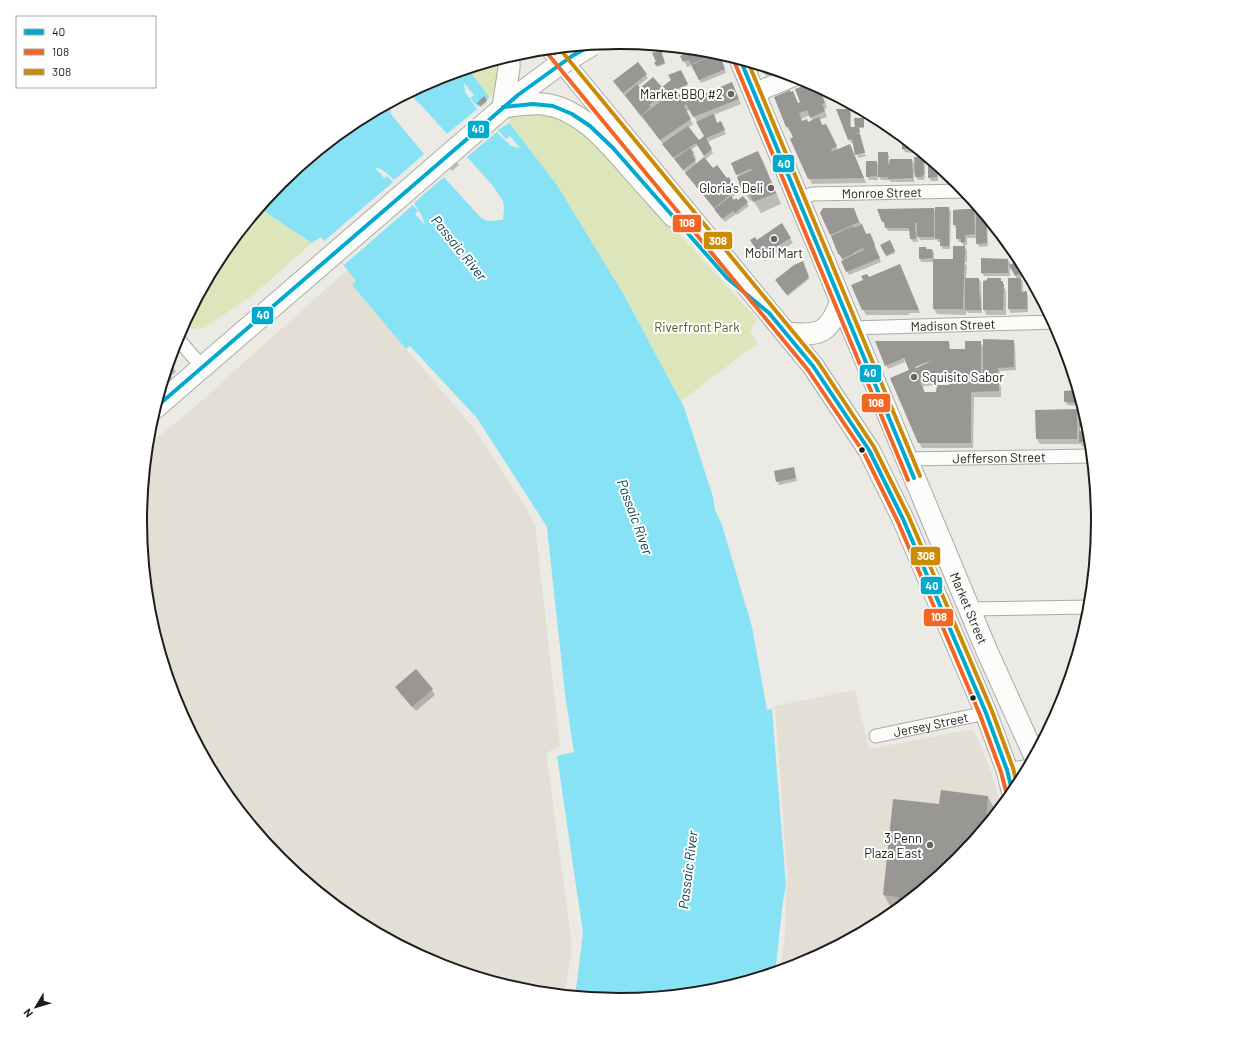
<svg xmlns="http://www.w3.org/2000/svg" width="1239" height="1043" viewBox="0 0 1239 1043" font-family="Barlow,sans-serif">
<rect width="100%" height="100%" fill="#ebeae5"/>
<g fill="#e3dfd4">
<path d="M347,270L356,281L352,285L476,431L531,516L535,525L560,746L546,753L571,937V957L564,996L526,992L436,964L353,920L280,860L221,788L176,705L149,615L140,521L147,446L192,409Z"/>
<path d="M855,690L869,749L973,729L988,763L1002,808L958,861L886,920L803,965L780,971L785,936L787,872L775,706Z"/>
</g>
<g fill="#dce6ba">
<path d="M497,60L499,73L534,114C565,117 573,125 596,143L757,319L750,333L758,343L681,401L624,295L557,185L468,69Z"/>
<path d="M259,208L312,243L253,295L204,328L192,329L184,323L221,255Z"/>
</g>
<path fill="#88e2f5" d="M468,69L557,185L624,295L684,407L713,497L715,510L722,525L752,627L767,710L772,709L786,886L783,901L775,973L713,992L619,1001L575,997L583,933L557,756L574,752L565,694L547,527L477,418L410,346L406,349L352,285L356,281L321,237L312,243L259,208L281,182L353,123L436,78Z"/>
<path fill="#ebeae5" d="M464,83L474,95L470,98L478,107L487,100L491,95L511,122L498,130L506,139L510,136L520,148L511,146L497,132L467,157L493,186L503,201L504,207L503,220L488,221L481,218L444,177L414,203L423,218L425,225L415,214L418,211L413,205L344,265L324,241L393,182L387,176L384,178L374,167L381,169L388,174L394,180L424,154L391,114L389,104L408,93L422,106L447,134L477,109L465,92Z"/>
<g fill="#0003" fill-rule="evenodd">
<path d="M713,51L720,53L722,58H721L726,73L701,83L692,65L687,67L682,56Z"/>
<path d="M661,53L665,64L657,67L656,63L657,62Z"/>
<path d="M637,63L648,78L638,86L640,89H661L680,71L688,85L676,91L684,104L734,89L741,104L713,115L717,124L722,126L726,134L707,142L713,153L705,160L713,169L727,179L728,178L737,194L731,198L733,201H738L743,197L749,206L737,215L736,214L725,222L616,85ZM690,109L705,136L699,142L688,128L693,124L686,112ZM698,145L705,157L697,164L693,159L696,157L691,150Z"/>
<path d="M761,66L779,71L766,76Z"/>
<path d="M814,84L819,95L824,99L827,108L824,109L827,117L819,120L822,126L828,128L838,150L850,145L866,183L812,184L809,178L794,138L792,132H790L787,127L798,104L802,103L796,90ZM810,115L813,121L808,123L802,122L801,119Z"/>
<path d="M835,96L848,103H838Z"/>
<path d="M484,98L487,102L481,107L478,103Z"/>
<path d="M849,110L851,113V128H856L863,119L864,121V128H858L865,152L856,154L854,142L851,143L849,139Z"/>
<path d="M895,131L913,145V153L905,152L903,149V139H896Z"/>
<path d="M443,146L459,165L452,171L439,156Z"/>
<path d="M758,152L764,163L781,204L761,213L753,200L750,201L743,190L737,174Z"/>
<path d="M887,153L889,156V160H912L916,167L923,158L925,161V178H924V180H918L914,173V182H891L889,180H881L878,175V180H869L867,176L876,162L879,167Z"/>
<path d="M865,154L866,156L858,158L857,155Z"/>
<path d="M929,158L940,168H938V181H931L929,177Z"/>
<path d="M942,169L956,180H944L942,177Z"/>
<path d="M949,208L951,212L950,249H943L941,246V242H938L935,237V240H920L917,234L918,242H913L911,238L910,231H888L883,221L934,209L936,214Z"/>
<path d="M980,209L987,218L988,246L979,247L977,243V238H967V245L964,246L967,250V262H964L967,266L966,279H979L981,283L982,313H968L966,310V315L937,314L934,309V262H921L920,259V248H926L927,250H932L934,253V260H955L964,247L962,242H959L957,238V228H956L954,225L974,210L977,215Z"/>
<path d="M821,213L856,215L867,235L870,234L872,237L881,262L849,275L842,261H844L839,254Z"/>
<path d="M781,224L793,243L764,261L751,241H756Z"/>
<path d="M890,242L895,253L887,256L882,245Z"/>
<path d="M1008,260L1010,263V276H984L982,273Z"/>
<path d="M1021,261L1028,274L1020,278L1023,282V293L1026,292L1028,296V312L1011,313L1009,309V279H1017L1011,266Z"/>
<path d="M802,263L809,279L788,296L777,282Z"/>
<path d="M869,278L907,283L920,313H909V315H866L863,309Z"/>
<path d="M1000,279L1006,291V315H987L984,310Z"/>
<path d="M1013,341L1015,345L1016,370L1000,371V379H986L983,374V382L998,381L1001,387V397H974L973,448H922L919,442L910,370L905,357L903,358L905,362L888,369L876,342H948L950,345V350H966L980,342L984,348ZM931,359L933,362L916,370L914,367ZM937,378H950V386L937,393H925L923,386L937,385Z"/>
<path d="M170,360L176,372L171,376L172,378L162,387Z"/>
<path d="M1078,391L1079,395L1080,406L1067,405L1065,401Z"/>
<path d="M1076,410L1090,428L1092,447H1083L1081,444H1040L1037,439ZM1080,426L1082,429L1080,435Z"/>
<path d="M793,468L797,481L779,485L775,472Z"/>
<path d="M432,690L435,695L416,711L399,692Z"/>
<path d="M988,797L997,813L958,861L894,913L884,895L940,806Z"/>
</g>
<g fill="#989793" fill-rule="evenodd">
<path d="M684,48L713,51L718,53L691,64L689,60L683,62L680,56L687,53Z"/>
<path d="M661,50L665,63L656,66L654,62H656L652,53Z"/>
<path d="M719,53L725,69L699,80L691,65Z"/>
<path d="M638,62L647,74L623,93L613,81Z"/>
<path d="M760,65L771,69L773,70L763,73Z"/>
<path d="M681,70L688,84L677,89L685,102L732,82L739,99L693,117L686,104L684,106L691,119L660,140L642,116L662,100L659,97L649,105L651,107L641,116L625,95L637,84L640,88L653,77L662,87L671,80L668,75Z"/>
<path d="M811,83L815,85L818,94L821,93L825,103L822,104L825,111L810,118L807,110L799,113L802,121L807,119L808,122L819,117L822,125L826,124L837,146L832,149L831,152L850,144L864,178L808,179L790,139L793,137L788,127H786L774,97L790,90L791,92L793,91L798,103L800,102L795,89Z"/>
<path d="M833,95L839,98L842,99L835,100Z"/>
<path d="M484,96L487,100L480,106L477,103Z"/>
<path d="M836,109H850V127H855L854,118H864V127H859L860,133L852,134H860L865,153L855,155L852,139L848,140Z"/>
<path d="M714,114L717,123L721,121L725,130L706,138L712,149L704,156L696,143L673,158L662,144L688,126L699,140L704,136L696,122Z"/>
<path d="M894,130L901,135V138H895Z"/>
<path d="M902,136L912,144V149H902Z"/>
<path d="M690,148L694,153L692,155L696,160L683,170L674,159Z"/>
<path d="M758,151L776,193L753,202L748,189L742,191L737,177L753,170L750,169L736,175L731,163Z"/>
<path d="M878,152H888V164L890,163V159H912L913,178L888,179V177H878Z"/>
<path d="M704,157L713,168L717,165L727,178L729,177L736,190L714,208L685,173Z"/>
<path d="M914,157H923L924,175H922V177H915Z"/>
<path d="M928,157L937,165V177L928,178Z"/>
<path d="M866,161H877V176L866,177Z"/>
<path d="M941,168L952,177H941Z"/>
<path d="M731,196L734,200L736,198L738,200L743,196L748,202L735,213L733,211L722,219L714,209Z"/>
<path d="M935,207H949V246H940V239H935Z"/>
<path d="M823,208H854L859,222L830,235L820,213Z"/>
<path d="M934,208V237H917V223H915L916,239H910L909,228H885L884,222H882L877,209Z"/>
<path d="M976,208H980L986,216L987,243L976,244Z"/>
<path d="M965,209H974L975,234L965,235V242L961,243V239H956V225H953V210Z"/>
<path d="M782,223L791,238L760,256L750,240L755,237L757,240Z"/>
<path d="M862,224L866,234L870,233L875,245L870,248L874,246L880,258L846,272L841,261L864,250L863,248L853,253V254L842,259L840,255L838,254L831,236L853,226L854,228Z"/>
<path d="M890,240L895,251L886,256L880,245Z"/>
<path d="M953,246H965L963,309H933V259H953Z"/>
<path d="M919,247H926V249H932L933,258L919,259Z"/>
<path d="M981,258L1008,259V273H981Z"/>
<path d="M1021,260L1027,271L1015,276L1009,265Z"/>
<path d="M803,261L809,277L787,295L775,280L794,265Z"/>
<path d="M900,264L919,310H862L851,285L863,280L861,276L867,274L869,277Z"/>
<path d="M965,278H979V292L980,294L981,310H965Z"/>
<path d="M987,278H1001V281H1003V284H1004L1003,310H983V281L987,280Z"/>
<path d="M1008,278H1021V292L1027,291V309H1008Z"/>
<path d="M983,339L1014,340V367L998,368V376H983Z"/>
<path d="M875,341H949V349H965V341H981V381L999,380V391L971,392V443H918L890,378L909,370L904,358L885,366ZM933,360L916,368L915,367ZM934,375H949V385H937L936,392H924L920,381L935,379Z"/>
<path d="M1078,390V403L1064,402V391Z"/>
<path d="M1079,405H1083L1090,428L1091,442H1079V431H1081V427H1079Z"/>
<path d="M1077,409V439H1036L1035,410Z"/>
<path d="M794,467L796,478L776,482L774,471Z"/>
<path d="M416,669L433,689L412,707L395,687Z"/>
<path d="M941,790L988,796L985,829L958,861L896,912L898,897L883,895L893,799L939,804Z"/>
</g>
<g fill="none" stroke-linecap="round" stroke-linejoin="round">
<defs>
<g id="street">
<path id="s1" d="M798,200L812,194L966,191"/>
<path id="s2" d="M851,328L1054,322"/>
<path d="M177,338L202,367"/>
<path id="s3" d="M906,459L1093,456"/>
<path d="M970,609L1091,607"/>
<path id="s4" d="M876,736L986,713"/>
<path d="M1007,770L1030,766"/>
</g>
<path id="secondary" d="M754,93L795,76"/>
<g id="primary">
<path d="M552,49L813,366L869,450L903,519L986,713L1007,770L1013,794"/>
<path id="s5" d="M740,59L986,649L1035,757"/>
<path d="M503,107C516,105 529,103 543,104C581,108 609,144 632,170C646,186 660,201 673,216"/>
<path d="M503,107L509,68V57"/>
<path d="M786,333C817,336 829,335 840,303"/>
<path d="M155,408L518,95L553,69"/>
</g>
</defs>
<use href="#street" stroke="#ababa7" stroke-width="15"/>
<use href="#secondary" stroke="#ababa7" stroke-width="21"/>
<use href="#primary" stroke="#ababa7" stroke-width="23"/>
<use href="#street" stroke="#fcfcfb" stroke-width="13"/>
<use href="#secondary" stroke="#fcfcfb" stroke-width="19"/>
<use href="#primary" stroke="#fcfcfb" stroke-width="21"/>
<defs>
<path id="primary-bridge" d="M553,69L592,45"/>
</defs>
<use href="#primary-bridge" stroke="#ababa7" stroke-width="23" stroke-linecap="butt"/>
<use href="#primary-bridge" stroke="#fcfcfb" stroke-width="21"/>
<defs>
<g id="bus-1">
<path d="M740,59L914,478"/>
<path d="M503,107L533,104L553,106L572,114L590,126L613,148L727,278L769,313L813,366L869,450L903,519L986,713L1007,770L1013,794"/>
<path d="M155,408L518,95L572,56L592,45"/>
</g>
<g id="bus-2">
<path d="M547,53L808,370L864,453L898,522L980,715L1001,772L1007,795"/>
<path d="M734,61L908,480"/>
</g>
<g id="bus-3">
<path d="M559,48L818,362L874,447L909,517L992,711L1013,768L1018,788"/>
<path d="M748,62L920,476"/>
</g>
</defs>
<use href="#bus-1" stroke="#fff" stroke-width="7"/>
<use href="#bus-2" stroke="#fff" stroke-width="7"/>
<use href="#bus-3" stroke="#fff" stroke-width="7"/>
<use href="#bus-1" stroke="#00a9ce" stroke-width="4"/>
<use href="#bus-2" stroke="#f26522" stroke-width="4"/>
<use href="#bus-3" stroke="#cc8b05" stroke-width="4"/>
</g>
<g fill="#666562" stroke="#fff" stroke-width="1.5">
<circle cx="731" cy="94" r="4"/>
<circle cx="771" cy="188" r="4"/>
<circle cx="774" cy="239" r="4"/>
<circle cx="914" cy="377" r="4"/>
<circle cx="930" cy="845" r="4"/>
</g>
<g fill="#1f1e1b" stroke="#fff" stroke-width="1.5">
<circle cx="862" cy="450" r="3.5"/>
<circle cx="973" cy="698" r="3.5"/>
</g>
<g text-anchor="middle" stroke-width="4" stroke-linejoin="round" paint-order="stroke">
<g font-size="13" fill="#1f1e1b" stroke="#fff" text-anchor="end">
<text x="723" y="99">Market BBQ #2</text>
<text x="763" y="193">Gloria's Deli</text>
<text x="774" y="258" text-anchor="middle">Mobil Mart</text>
<text x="922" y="382" text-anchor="start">Squisito Sabor</text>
<text x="922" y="843">3 Penn<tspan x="922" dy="15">Plaza East</tspan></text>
</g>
<g font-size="13" fill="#1f1e1b" stroke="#fff">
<text dy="5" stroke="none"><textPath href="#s1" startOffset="85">Monroe Street</textPath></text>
<text dy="5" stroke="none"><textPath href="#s2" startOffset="102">Madison Street</textPath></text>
<text dy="5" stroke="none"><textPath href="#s3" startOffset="93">Jefferson Street</textPath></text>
<text dy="5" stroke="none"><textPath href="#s5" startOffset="595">Market Street</textPath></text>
<text dy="5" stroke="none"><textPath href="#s4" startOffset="56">Jersey Street</textPath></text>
</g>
<g font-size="13" fill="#4f5d1d" stroke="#fff">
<text x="697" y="332">Riverfront Park</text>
</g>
<g font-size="14" font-style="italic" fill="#003c48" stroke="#fff">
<text transform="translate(459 248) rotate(51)" y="5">Passaic River</text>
<text transform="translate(635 517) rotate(70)" y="5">Passaic River</text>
<text transform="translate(688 870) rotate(-83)" y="5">Passaic River</text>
</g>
</g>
<path d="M0 0H1239V1043H0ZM147 521a472 472 0 1 1 944 0a472 472 0 1 1-944 0Z" fill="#fff" fill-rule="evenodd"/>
<path fill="none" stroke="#1f1e1b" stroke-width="2" d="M147 521a472 472 0 1 1 944 0a472 472 0 1 1-944 0Z"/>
<g stroke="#fff" stroke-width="1.5">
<rect x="467" y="120" width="23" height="19" rx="4" fill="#00a9ce"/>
<rect x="772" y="154" width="23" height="19" rx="4" fill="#00a9ce"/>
<rect x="672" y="214" width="30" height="19" rx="4" fill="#f26522"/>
<rect x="703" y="231" width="30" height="19" rx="4" fill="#cc8b05"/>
<rect x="251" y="306" width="23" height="19" rx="4" fill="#00a9ce"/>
<rect x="859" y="364" width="23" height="19" rx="4" fill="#00a9ce"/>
<rect x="861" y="393" width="30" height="20" rx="4" fill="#f26522"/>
<rect x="910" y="546" width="31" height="20" rx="4" fill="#cc8b05"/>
<rect x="920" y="576" width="23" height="19" rx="4" fill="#00a9ce"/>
<rect x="923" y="608" width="31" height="19" rx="4" fill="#f26522"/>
</g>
<g font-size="11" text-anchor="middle" font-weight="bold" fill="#fff">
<text x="478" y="133">40</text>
<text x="784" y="168">40</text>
<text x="687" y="227">108</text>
<text x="718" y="245">308</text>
<text x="263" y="319">40</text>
<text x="870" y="377">40</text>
<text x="876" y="407">108</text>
<text x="926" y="560">308</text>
<text x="932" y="590">40</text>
<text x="939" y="621">108</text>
</g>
<rect x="16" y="16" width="140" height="72" fill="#ffffff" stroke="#a5a5a4"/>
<rect x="24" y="29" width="20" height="6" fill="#00a9ce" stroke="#a5a5a4"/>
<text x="52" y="36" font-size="12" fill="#1f1e1b">40</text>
<rect x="24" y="49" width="20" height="6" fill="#f26522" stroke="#a5a5a4"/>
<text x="52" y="56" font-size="12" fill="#1f1e1b">108</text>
<rect x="24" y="69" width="20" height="6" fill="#cc8b05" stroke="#a5a5a4"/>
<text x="52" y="76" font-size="12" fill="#1f1e1b">308</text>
<g transform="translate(36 1007) rotate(232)" stroke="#ffffff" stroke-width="3" paint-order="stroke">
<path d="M0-3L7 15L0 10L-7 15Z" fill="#1f1e1b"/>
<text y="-6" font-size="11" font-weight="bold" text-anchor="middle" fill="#1f1e1b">N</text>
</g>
</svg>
